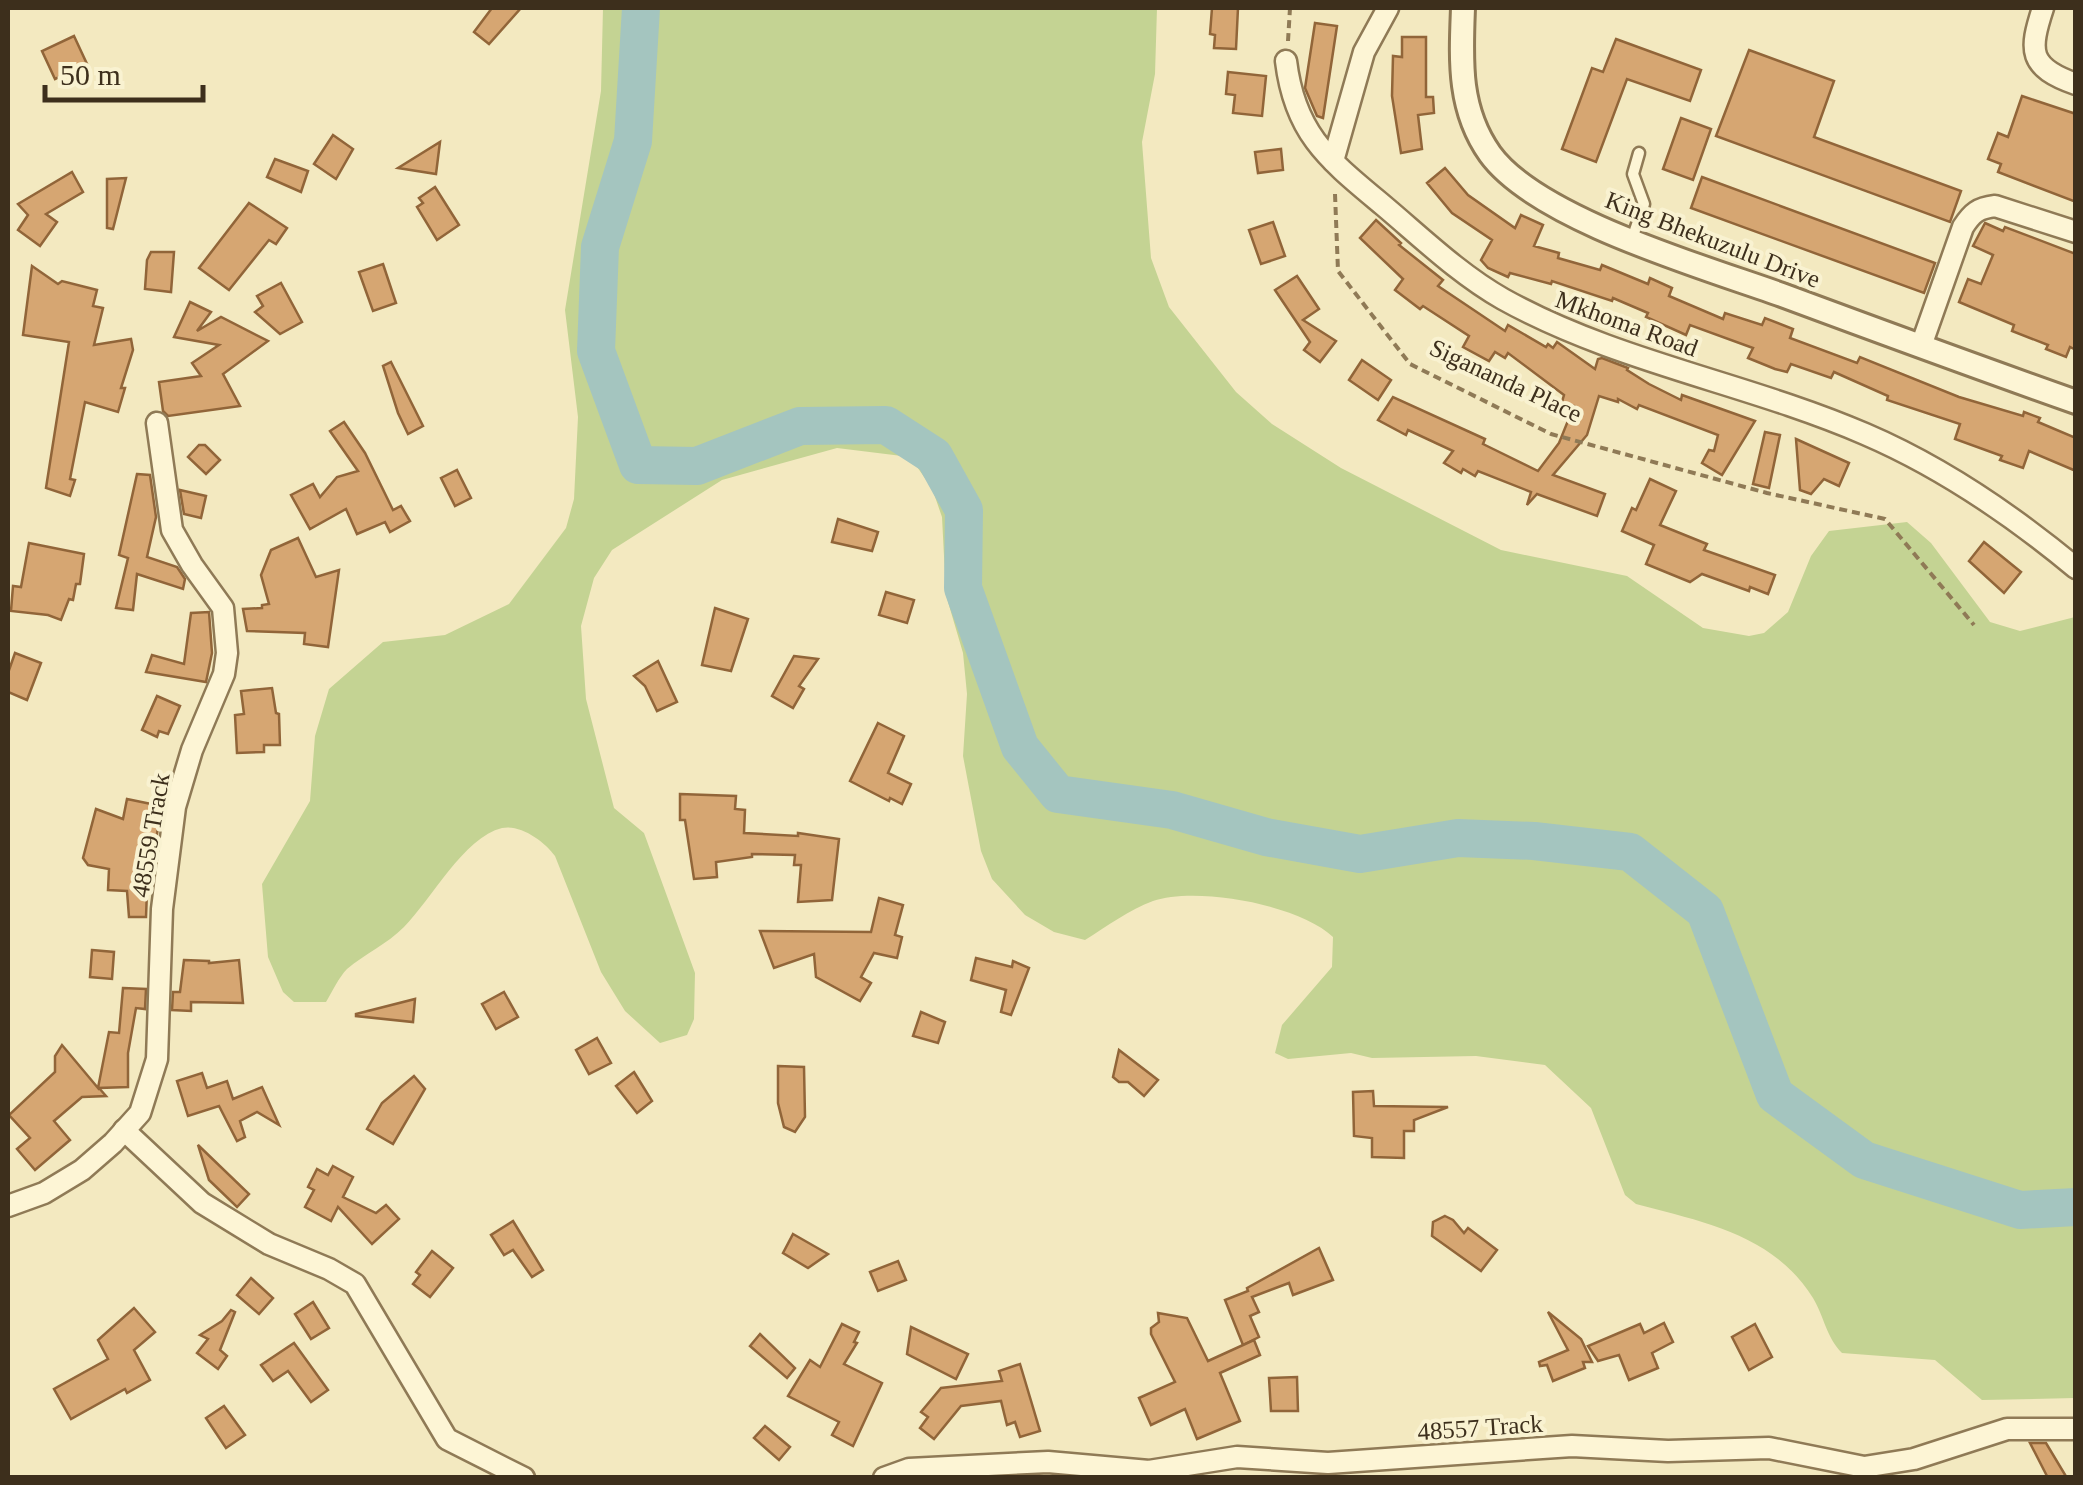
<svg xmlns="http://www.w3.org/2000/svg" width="2083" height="1485" viewBox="0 0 2083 1485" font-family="Georgia,serif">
<rect width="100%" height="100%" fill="#f3e9c0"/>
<path fill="#c4d393" d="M603,8H1157L1155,74L1142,142L1151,258L1169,307L1236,392L1272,424L1341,468L1501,550L1627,576L1703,628L1749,636L1764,633L1788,612L1811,556L1829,531L1907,522L1931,543L1990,622L2020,631L2075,617V1398L1982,1400L1935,1360L1842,1353C1826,1337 1824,1316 1813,1298C1773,1234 1703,1222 1636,1204L1625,1195L1591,1108L1545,1065L1476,1056L1372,1058L1351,1053L1288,1059L1275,1053L1282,1025L1332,967L1333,937C1300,905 1197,886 1153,901C1130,909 1106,927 1085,940L1054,932L1025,915L992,879L981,851L963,756L967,694L963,653L946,595L942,517L932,488L915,464L902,456L837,448L722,480L612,550L594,578L581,626L586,699L614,808L644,833L695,973L694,1019L687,1035L660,1043L625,1011L601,972L555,856C545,842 521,824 502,828C464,837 431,900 404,927C387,944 365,954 347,969C339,977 332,992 326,1002H294L283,992L268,957L262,884L310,801L315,736L329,689L383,642L445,635L509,604L566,528L574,499L578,417L565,310L601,91Z"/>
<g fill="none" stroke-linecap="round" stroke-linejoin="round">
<path stroke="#a4c5bf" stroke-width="38" d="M641,8L633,141L600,247L596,351L638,465L697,466L800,426L886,425L934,456L964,510L963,588L1020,747L1058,794L1172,810L1266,837L1360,854L1458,838L1534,841L1630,852L1705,911L1775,1095L1864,1160L2020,1210L2076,1207"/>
</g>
<g fill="#d6a672" stroke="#916539" stroke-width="2.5">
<path d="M492,8H521L489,44L474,32Z"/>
<path d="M1212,8H1238L1236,49L1214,48L1215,35L1210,34Z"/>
<path d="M1315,23L1337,26L1323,118L1317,116L1305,88Z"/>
<path d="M74,36L87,64L55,79L42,51Z"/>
<path d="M1402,37H1426V97H1433L1434,113L1418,115L1422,149L1401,153L1392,96L1393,56L1402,57Z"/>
<path d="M1616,39L1701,70L1690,101L1627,79L1596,162L1562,149L1592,68L1603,72Z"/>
<path d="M1749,50L1834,81L1814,137L1961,191L1950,222L1716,136Z"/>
<path d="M1228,72L1266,76L1262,116L1233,113L1235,95L1226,94Z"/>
<path d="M2022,96L2076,114V202L1998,172L2001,164L1988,159L1998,133L2008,137Z"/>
<path d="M1681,118L1711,129L1693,180L1663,169Z"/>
<path d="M333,135L353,149L336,179L314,164Z"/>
<path d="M440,142L436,174L398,168Z"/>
<path d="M1281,149L1283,170L1258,173L1255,152Z"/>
<path d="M275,159L308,171L301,192L267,177Z"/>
<path d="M1445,168L1468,195L1515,228L1521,215L1543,225L1534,246L1559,253L1558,258L1600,270L1602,265L1648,284L1650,278L1672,288L1669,296L1723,319L1725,313L1762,325L1765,318L1793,329L1790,338L1857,363L1860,357L1959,397L2023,416L2024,412L2040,418L2038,422L2076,438V471L2029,451L2023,468L2000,460L2002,456L1955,439L1960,424L1887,400L1888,396L1834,372L1831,378L1791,364L1787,372L1775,369L1748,358L1753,348L1690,325L1686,335L1646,317L1648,313L1613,298L1612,301L1552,281L1551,284L1510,273L1508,277L1488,268L1481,260L1492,240L1452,213L1427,183Z"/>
<path d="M72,172L83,192L46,214L57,222L40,246L18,230L28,215L18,204Z"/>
<path d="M1702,177L1935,263L1924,293L1691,208Z"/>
<path d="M126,178L113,229L107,228V179Z"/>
<path d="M435,187L459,225L437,240L417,207L423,203L419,198Z"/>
<path d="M249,203L287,228L276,244L269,240L229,290L199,268Z"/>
<path d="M1376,220L1401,243L1399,245L1443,280L1438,286L1505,331L1508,325L1546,347L1548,344L1553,348L1557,342L1595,369L1598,359L1602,358L1628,368L1627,370L1649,384L1681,400L1682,395L1755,421L1722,475L1702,463L1709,450L1714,451L1718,435L1639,405L1637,409L1618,399V402L1599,396L1587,435L1553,475L1605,494L1597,516L1537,494L1527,505L1531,492L1478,471L1475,476L1463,469L1461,473L1444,463L1453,451L1408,430L1406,435L1378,420L1393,397L1485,439L1483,444L1538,471L1559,443L1574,406L1562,402L1564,395L1508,353L1505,358L1495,352L1489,361L1463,347L1469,336L1423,306L1420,309L1395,290L1403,279L1360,238Z"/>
<path d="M1273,222L1285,256L1261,264L1249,230Z"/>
<path d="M1985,223L2003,231L2005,227L2076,254V350L2070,347L2066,357L2046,349L2048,345L2012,331L2014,325L1959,302L1968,279L1981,284L1993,255L1973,246Z"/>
<path d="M151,252H174L171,292L145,289L147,260Z"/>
<path d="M383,264L396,303L373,311L359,272Z"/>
<path d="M32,266L58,284L62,281L97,290L93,306L103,308L94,345L131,339L133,350L121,388H125L118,412L85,402L70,479L75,480L70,496L46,488L69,342L23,335Z"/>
<path d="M1297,276L1319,309L1303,320L1336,341L1320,362L1304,350L1310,342L1275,290Z"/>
<path d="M281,283L302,322L280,334L255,312L263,306L257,296Z"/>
<path d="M190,302L211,312L197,331L221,317L268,341L223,374L240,406L168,416L163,411L159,382L201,376L192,363L219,345L174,337Z"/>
<path d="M1362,360L1391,380L1378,400L1349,380Z"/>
<path d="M391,362L423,426L408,434L398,413L383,366Z"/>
<path d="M344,422L365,453L393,510L401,506L410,521L390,532L385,522L357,534L346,509L310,529L291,495L313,484L320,497L337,477L358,471L330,431Z"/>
<path d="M1765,432L1780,435L1769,488L1753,484Z"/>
<path d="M1796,439L1849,463L1839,486L1824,479L1811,494L1800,490Z"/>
<path d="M199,445H205L220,460L206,474L188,457Z"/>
<path d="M457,470L471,498L455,506L441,478Z"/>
<path d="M137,474L150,475L156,517L147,557L177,567L185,579L183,589L137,574L133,610L116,608L128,558L119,555Z"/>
<path d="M1650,479L1676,491L1660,525L1707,544L1704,550L1775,575L1768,594L1750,587L1749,591L1702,574L1690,582L1646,564L1654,545L1622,531L1632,508L1636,510Z"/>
<path d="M180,490L206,496L201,518L184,514Z"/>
<path d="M838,519L878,532L872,551L832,542Z"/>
<path d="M298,538L316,577L339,570L328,647L304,644L305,633L247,631L243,609L262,608V605L269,604L261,575L271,550Z"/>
<path d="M1984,542L2021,572L2004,593L1969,561Z"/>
<path d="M29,543L84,554L80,584H76L73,600L69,599L61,620L48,615L11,611L13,586L21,587Z"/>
<path d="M886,592L914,600L907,623L879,615Z"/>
<path d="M715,608L748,619L731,671L702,665Z"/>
<path d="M209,612L212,653L206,682L146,672L152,655L184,664L191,613Z"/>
<path d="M15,653L41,663L27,700L8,692V673Z"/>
<path d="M794,656L818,659L799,686L804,689L793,708L772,696Z"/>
<path d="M658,661L677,702L657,711L645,686L634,676Z"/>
<path d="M272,688L276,713L279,714L280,745H264V752L237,753L235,715L244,714L241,691Z"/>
<path d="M157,696L180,706L168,734L159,731L157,737L142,730Z"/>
<path d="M878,723L904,736L888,773L911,784L902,804L890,798L889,801L850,781Z"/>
<path d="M680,794L736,796L735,809L745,810L744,833L798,836V833L839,839L832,900L798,902L801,865H794L795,855L752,854V857L716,862L717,877L694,879L685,820H680Z"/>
<path d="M127,799L161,806L156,841L149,840L146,917H129L127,891L108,890L109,869L88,865L83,858L96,809L123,819Z"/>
<path d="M879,898L903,905L895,935L902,937L897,958L874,953L861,977L871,983L860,1001L816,977L814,954L774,968L760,931L871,932Z"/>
<path d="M92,950L114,952L112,979L90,977Z"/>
<path d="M976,958L1012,967L1013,961L1029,968L1011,1015L1001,1012L1006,990L971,980Z"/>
<path d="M184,960L209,961V963L239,960L243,1003L191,1002V1011L172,1010L173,992H180Z"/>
<path d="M123,988L146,989L145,1009L136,1008L128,1053V1087L99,1088L106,1096L82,1097L54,1121L70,1140L35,1170L17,1149L30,1138L9,1115L55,1072V1056L62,1045L98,1088L109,1032L119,1033Z"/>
<path d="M504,992L518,1017L496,1029L482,1004Z"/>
<path d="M415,999L413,1022L356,1016V1014Z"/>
<path d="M921,1012L945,1022L938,1043L913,1036Z"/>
<path d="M597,1038L611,1063L589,1074L576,1050Z"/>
<path d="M1119,1050L1158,1080L1144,1096L1128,1082H1119L1113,1077Z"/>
<path d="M778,1066L804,1067L805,1117L795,1132L784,1127L778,1103Z"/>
<path d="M634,1072L652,1101L637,1113L616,1086Z"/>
<path d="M202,1073L207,1088L227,1081L233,1099L262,1087L279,1125L257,1112L240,1121L245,1137L237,1141L219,1106L188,1116L177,1081Z"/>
<path d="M414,1076L425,1089L393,1144L367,1129L382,1103Z"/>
<path d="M1373,1091L1374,1106L1448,1107L1414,1120V1131H1404V1158L1372,1157V1138L1354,1136L1353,1092Z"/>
<path d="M198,1145L249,1194L237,1207L209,1180Z"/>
<path d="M333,1166L353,1177L343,1197L376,1213L386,1205L399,1219L372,1244L338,1207L331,1221L305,1207L314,1190L308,1187L317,1169L328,1175Z"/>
<path d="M1445,1216L1453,1220L1464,1233L1468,1228L1497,1250L1481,1271L1432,1236L1433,1222Z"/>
<path d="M513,1221L543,1270L532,1277L513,1250L504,1255L491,1235Z"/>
<path d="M793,1234L828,1254L808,1268L783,1253Z"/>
<path d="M1319,1248L1333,1280L1293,1295L1289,1283L1252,1297L1259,1312L1250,1316L1259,1337L1243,1345L1225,1300L1248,1291L1247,1288Z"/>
<path d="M432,1251L453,1268L430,1297L413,1284L420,1275L416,1272Z"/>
<path d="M898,1261L906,1280L878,1291L870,1272Z"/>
<path d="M251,1278L273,1298L259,1314L237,1295Z"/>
<path d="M313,1302L329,1328L311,1339L295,1314Z"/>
<path d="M134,1308L155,1332L134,1350L150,1380L127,1393L125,1389L71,1419L54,1389L108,1359L98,1340Z"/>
<path d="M231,1310L235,1312L220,1350L227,1356L218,1369L197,1353L208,1339L200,1335L222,1321Z"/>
<path d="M1548,1312L1581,1339L1592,1362H1583L1585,1368L1553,1381L1547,1365L1540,1366L1539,1362L1568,1350Z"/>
<path d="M1158,1313L1187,1318L1208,1361L1254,1340L1260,1355L1220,1373L1240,1421L1197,1439L1185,1409L1151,1425L1139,1398L1175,1382L1151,1334V1328L1159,1322Z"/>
<path d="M1664,1323L1673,1342L1652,1353L1658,1368L1629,1380L1619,1355L1598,1361L1588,1346L1640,1324L1644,1333Z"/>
<path d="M842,1324L859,1332L854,1342L857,1343L844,1364L882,1383L853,1446L832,1435L839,1422L788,1396L810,1360L820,1367Z"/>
<path d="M1755,1324L1772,1357L1749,1370L1732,1337Z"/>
<path d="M911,1327L968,1354L956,1379L907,1354Z"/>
<path d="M760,1334L795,1368L787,1378L750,1346Z"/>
<path d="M294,1343L328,1390L311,1402L288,1371L273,1381L261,1365Z"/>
<path d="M1020,1364L1040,1431L1020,1437L1015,1422L1007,1425L1001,1401L961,1406L934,1439L920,1428L928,1417L921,1412L941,1388L1002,1381L999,1371Z"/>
<path d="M1297,1377L1298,1411H1271L1269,1378Z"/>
<path d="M224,1406L245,1435L226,1448L206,1418Z"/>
<path d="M765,1426L790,1447L779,1460L754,1438Z"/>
<path d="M2030,1443H2046L2067,1478H2048Z"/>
</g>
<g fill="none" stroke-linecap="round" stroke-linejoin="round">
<defs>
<path id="service" d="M1632,239L1644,204L1633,174L1639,153"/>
<g id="minor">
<path d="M2043,8C2029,51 2028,67 2076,84"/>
<path d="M1286,61C1295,135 1329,160 1384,206C1422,238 1459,274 1503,299C1616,362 1747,383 1865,434C1942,467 2012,515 2076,568"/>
<path d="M1333,161L1364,52L1388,8"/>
<path d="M1921,346L1963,227C1972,213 1978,208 1995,206L2076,232"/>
<path d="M124,1130L202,1203L269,1244L329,1269L355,1284L447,1439L524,1478"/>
<path d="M8,1206L44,1193L82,1170L113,1143L140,1113L157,1059L162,909L175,807L192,750L224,674L227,653L223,608L192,565L172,530L157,423"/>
<path d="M884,1478L909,1469L1048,1462L1149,1471L1237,1457L1328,1463L1572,1446L1668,1451L1769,1448L1864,1467L1914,1459L2007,1429H2076"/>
</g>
<path id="tertiary" d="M1463,8C1461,60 1458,109 1490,154C1537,219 1704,267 1782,295C1879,331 1977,367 2076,402"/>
</defs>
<use href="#service" stroke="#8f7a56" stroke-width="15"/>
<use href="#minor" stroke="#8f7a56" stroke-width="25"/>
<use href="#tertiary" stroke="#8f7a56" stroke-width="28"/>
<g stroke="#8f7a56" stroke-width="4" stroke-dasharray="8 5" stroke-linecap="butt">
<path d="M1288,41L1290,8"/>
<path d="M1335,194L1338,271L1410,364L1551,434L1767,493L1885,519L1974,625"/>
</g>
<use href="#service" stroke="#fdf5d5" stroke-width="10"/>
<use href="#minor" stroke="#fdf5d5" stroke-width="20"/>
<use href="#tertiary" stroke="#fdf5d5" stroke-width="22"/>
</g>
<g text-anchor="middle" stroke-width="8" stroke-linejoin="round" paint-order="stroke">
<g font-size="25" fill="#3d2f1c" stroke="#f9f2d1">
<text transform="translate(1713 239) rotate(21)" y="9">King Bhekuzulu Drive</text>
<text transform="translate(1627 323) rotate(20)" y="9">Mkhoma Road</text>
<text transform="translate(1506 380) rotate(25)" y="9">Sigananda Place</text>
<text transform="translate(150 835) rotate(-80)" y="9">48559 Track</text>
<text transform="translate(1480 1427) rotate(-4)" y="9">48557 Track</text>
</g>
</g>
<rect width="2083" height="1485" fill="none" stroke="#3d2f1c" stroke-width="20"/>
<path d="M45 85v15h158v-15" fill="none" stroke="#3d2f1c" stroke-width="5"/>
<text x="60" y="85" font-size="30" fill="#3d2f1c" stroke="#f9f2d1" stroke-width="8" paint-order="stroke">50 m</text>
</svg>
